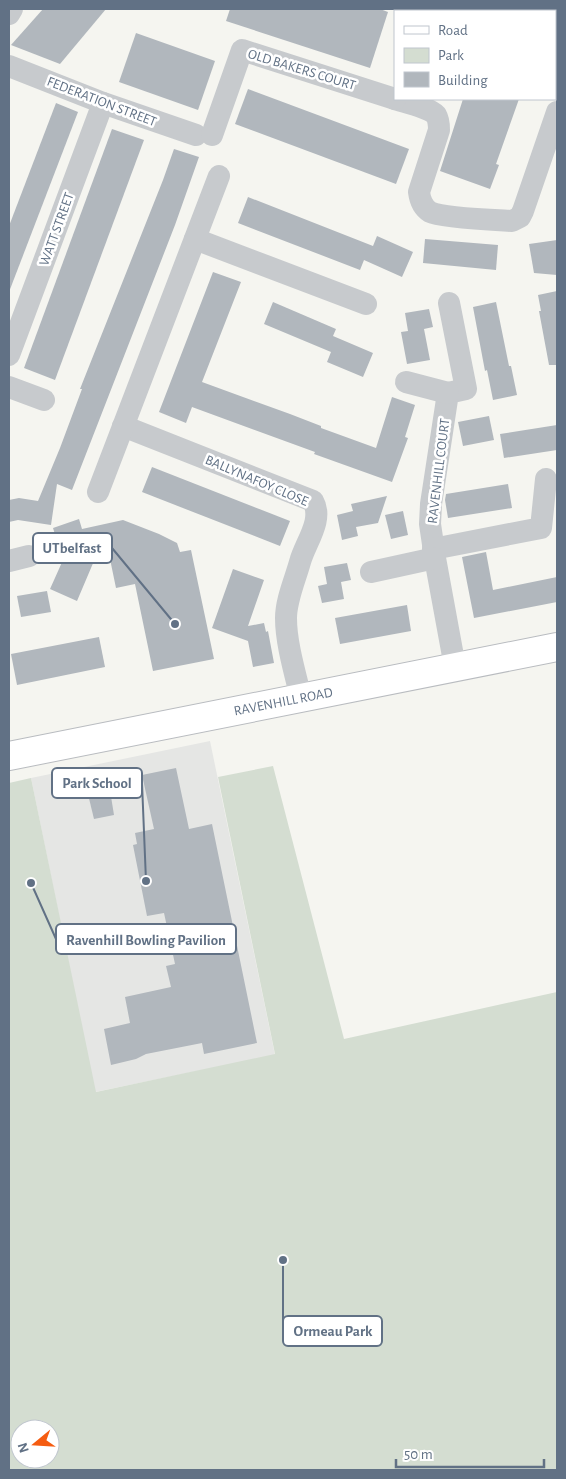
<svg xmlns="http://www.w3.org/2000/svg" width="566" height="1479" viewBox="0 0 566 1479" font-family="'Alegreya Sans',sans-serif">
<rect width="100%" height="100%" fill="#f5f5f0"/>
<path fill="#e5e6e4" d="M210,741L275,1055L95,1092L31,778Z"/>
<path fill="#d4ddd1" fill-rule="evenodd" d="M273,766L344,1039L557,992V1470H9V783L31,778L96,1092L275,1054L218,777ZM20,1429H50V1459H20Z"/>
<g fill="#b1b7bd">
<path d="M43,9H106L60,64L11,45Z"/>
<path d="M230,9H380L388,12L370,68L226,21Z"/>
<path d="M136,33L215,61L198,110L119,82Z"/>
<path d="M248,89L409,149L396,184L235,124Z"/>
<path d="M463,99H519L496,164L499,165L490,189L440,171Z"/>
<path d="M56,103L78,112L9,292V226Z"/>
<path d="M112,129L144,140L55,380L24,368Z"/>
<path d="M174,149L199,157L175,225L72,490L57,484L51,525L18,520L9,522V500L19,498L38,501L60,448L82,389H80L163,180Z"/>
<path d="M248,197L373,246L377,236L413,252L402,277L364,260L360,270L238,223Z"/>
<path d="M425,239L498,245L496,270L423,263Z"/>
<path d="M557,240V275L534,273L529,244Z"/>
<path d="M213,272L241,282L202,382L290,414L321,426V428L376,448L392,397L415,405L405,437L408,438L392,482L314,454L315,452L192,407L186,423L159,412Z"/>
<path d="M557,291V365H549L539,311H541L538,295Z"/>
<path d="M273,302L336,329L333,336L373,353L363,377L327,362L331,352L264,324Z"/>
<path d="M496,302L509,366H511L517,395L493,400L487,370L485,371L473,307Z"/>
<path d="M429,309L433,327L424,329L430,360L407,364L401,332L408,331L405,313Z"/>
<path d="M489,416L494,440L463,446L458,422Z"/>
<path d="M557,425V450L504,458L500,434Z"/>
<path d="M152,467L290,521L280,546L142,492Z"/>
<path d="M508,484L512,508L448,518L445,500L446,494Z"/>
<path d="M387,496L378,523L356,527L358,536L342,540L337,515L353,511L351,504Z"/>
<path d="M403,511L408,535L391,539L385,515Z"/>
<path d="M79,519L82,529L123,520L159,534L177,543L180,552L191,550L214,659L153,671L135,584L116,588L105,535L77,601L50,589L63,560L53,528Z"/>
<path d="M486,552L493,590L557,577V602L474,618L462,557Z"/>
<path d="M347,563L351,580L341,582L344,599L322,603L318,586L327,584L324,567Z"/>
<path d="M233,569L264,580L248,626L264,623L266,632L268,631L274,663L253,667L248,641L212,628Z"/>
<path d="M47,591L51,612L21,617L17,596Z"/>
<path d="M407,605L411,631L340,644L335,618Z"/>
<path d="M99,637L105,667L17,685L11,654Z"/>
<path d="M176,768L189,829L212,824L257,1043L204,1054L202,1043L146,1054L136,1059L111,1065L104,1029L130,1023L125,997L171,987L166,966L175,964L164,913L147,916L133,845L137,844L135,833L154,829L142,775Z"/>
<path d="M108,778L114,815L94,819L85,782Z"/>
</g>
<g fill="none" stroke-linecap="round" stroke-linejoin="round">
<defs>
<path id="major" d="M9,756L557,647"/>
</defs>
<use href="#major" stroke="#b9bcc0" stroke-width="30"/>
<g stroke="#c7cacd" stroke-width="22">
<path d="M421,10L425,9"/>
<path d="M9,14L12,9"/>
<path d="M9,66L103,103L196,135"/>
<path d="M395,99C404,102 430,108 436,115C439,120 439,125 439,130L419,192C420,200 422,207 430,212C442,218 495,220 512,221L520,217L523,211L557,112"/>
<path d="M212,135L242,50L395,99"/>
<path d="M195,239L366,304"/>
<path d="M449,303L466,389L448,393L431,504L430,524L435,558L455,667"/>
<path d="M9,355L103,103"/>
<path d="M406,382L448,393"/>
<path d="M9,387L44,400"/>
<path d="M123,426L313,501C324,520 305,543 300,562C295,580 286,600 286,618C286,643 295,673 301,698"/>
<path d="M98,492L219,176"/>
<path d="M433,549L541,528L546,479"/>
<path d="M9,561L29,556"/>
<path d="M371,572L435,558"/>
</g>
<use href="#major" stroke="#fff" stroke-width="28"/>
</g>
<g text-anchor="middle" stroke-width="5" stroke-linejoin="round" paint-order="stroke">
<g font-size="14" fill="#617185" stroke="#fff">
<text transform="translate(302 69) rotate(17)" y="5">OLD BAKERS COURT</text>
<text transform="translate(102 101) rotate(21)" y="5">FEDERATION STREET</text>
<text transform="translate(56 229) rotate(-70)" y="5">WATT STREET</text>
<text transform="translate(438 471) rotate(-83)" y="5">RAVENHILL COURT</text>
<text transform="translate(257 480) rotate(23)" y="5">BALLYNAFOY CLOSE</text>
<text transform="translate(283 701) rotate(-11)" y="5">RAVENHILL ROAD</text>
</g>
</g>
<path fill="none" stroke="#617185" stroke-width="2" d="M175 624L112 548M146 881L142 783M31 883L56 939M283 1260L283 1331"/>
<g fill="#617185" stroke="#fff" stroke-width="2">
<circle cx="175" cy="624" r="5"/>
<circle cx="146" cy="881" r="5"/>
<circle cx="31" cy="883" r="5"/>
<circle cx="283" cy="1260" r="5"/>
</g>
<g fill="#fff" stroke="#617185" stroke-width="2">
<rect x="33" y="533" width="79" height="30" rx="5"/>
<rect x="52" y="768" width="90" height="30" rx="5"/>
<rect x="56" y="924" width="180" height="30" rx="5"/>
<rect x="283" y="1316" width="99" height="30" rx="5"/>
</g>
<g font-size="15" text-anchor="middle" font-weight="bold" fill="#617185">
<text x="72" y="553">UTbelfast</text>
<text x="97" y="788">Park School</text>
<text x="146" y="945">Ravenhill Bowling Pavilion</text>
<text x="333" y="1336">Ormeau Park</text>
</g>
<rect width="566" height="1479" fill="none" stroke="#617185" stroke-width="20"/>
<rect x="394" y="10" width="162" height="90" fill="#ffffff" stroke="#c0c6ce"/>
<rect x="404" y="26" width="25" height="8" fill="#ffffff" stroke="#c0c6ce"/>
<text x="438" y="35" font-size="15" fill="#617185">Road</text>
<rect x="404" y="48" width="25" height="15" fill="#d4ddd1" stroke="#c0c6ce"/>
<text x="438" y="60" font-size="15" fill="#617185">Park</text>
<rect x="404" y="72" width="25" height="15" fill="#b1b7bd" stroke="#c0c6ce"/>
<text x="438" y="85" font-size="15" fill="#617185">Building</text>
<g transform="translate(35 1444) rotate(252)"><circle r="24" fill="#ffffff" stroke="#c0c6ce"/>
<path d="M0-4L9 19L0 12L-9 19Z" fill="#f55c11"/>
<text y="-8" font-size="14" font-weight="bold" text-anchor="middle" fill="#617185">N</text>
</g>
<path d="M396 1459v8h148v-8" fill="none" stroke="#617185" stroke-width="2.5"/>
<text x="404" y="1459" font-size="15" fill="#617185" stroke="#ffffff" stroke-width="4" paint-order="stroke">50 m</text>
</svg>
